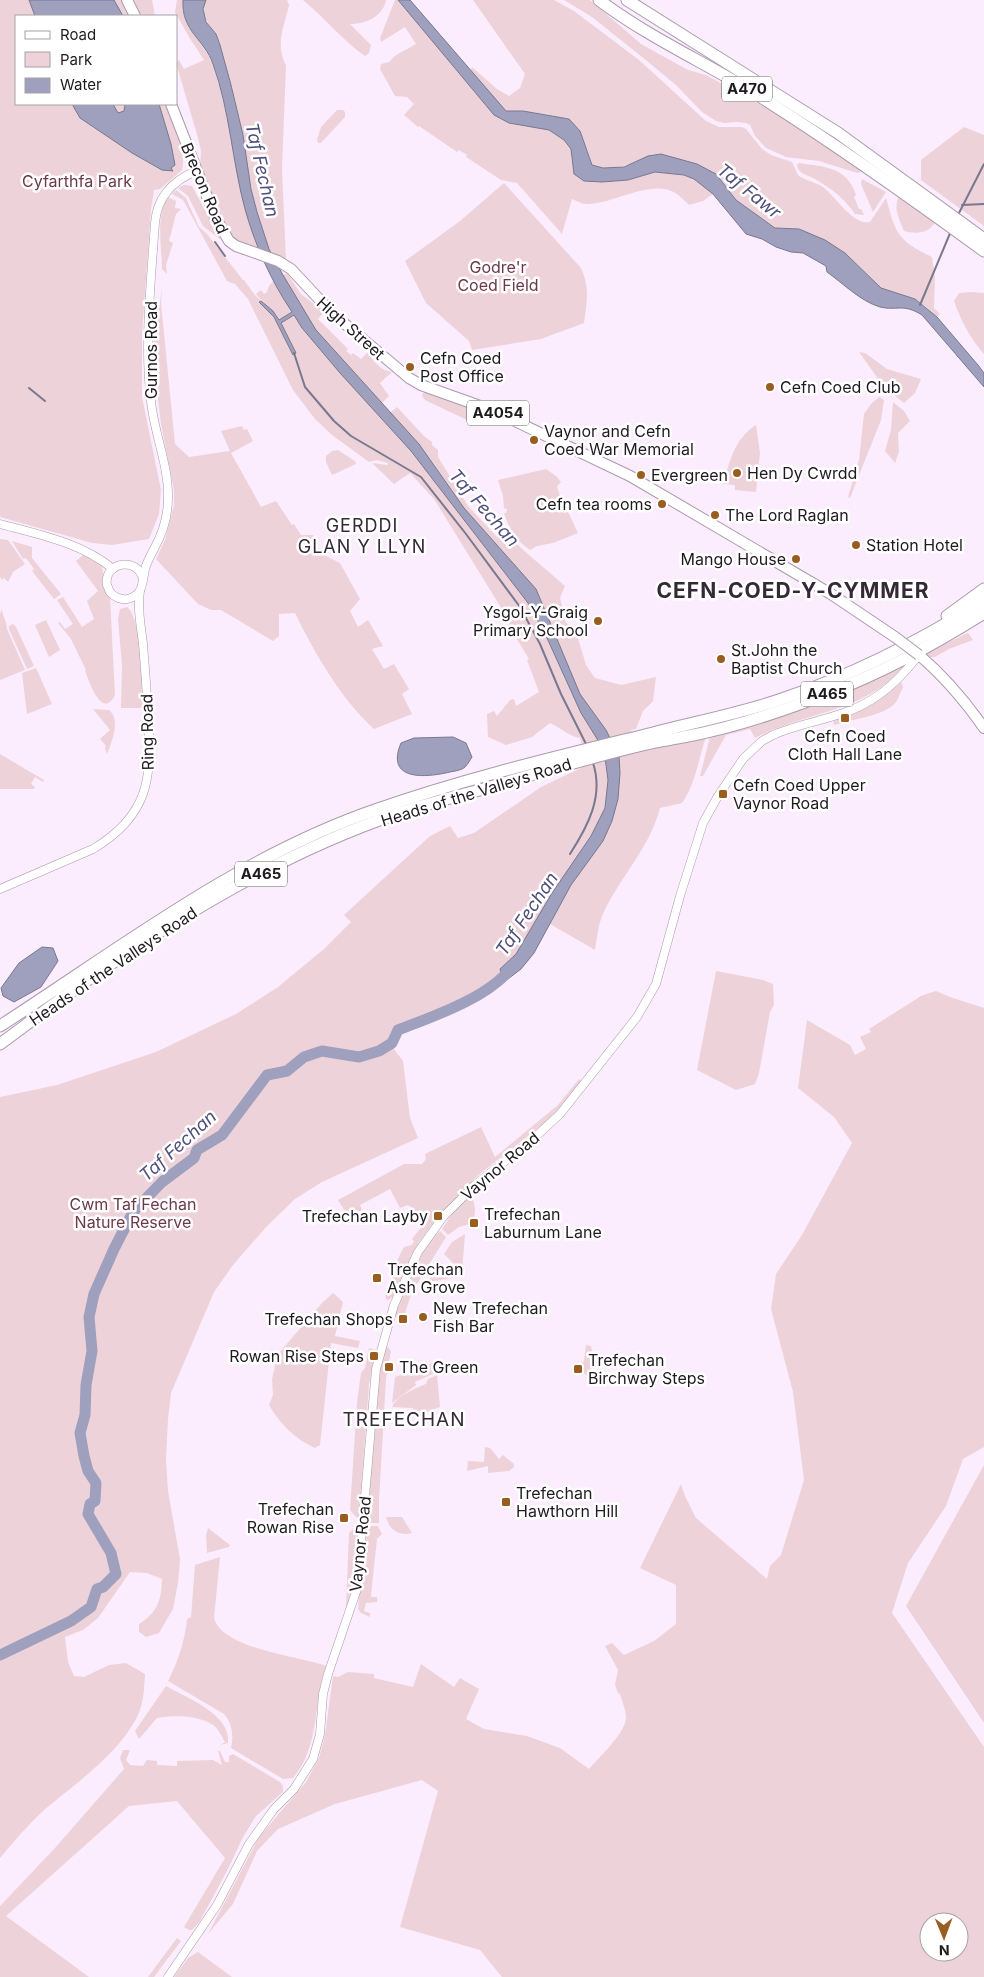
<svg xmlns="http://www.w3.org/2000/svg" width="984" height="1977" viewBox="0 0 984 1977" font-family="Inter,sans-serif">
<rect width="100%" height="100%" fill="#fbedfd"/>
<g fill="#eed2d9" fill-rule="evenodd">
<path d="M0,0H122L130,16H16V104H166C172,120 187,153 182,170L160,189L154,190L151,209L142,335V397L161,490L159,514L149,539L112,545L92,543L0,517Z"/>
<path d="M131,0H152L155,16H139Z"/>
<path d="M177,0H183C181,30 206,43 214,68C234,127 235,192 259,250L238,242L232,238L219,215L200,167L201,151L198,138L176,63L179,60L184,69L204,60L189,37L175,12Z"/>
<path d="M206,0H287L289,5C284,27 275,45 286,65L282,169L286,260L272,254C246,200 247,139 230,82C226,70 223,57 220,45C215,26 198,22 206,0Z"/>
<path d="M303,0H386C383,17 365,24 350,24L371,45L369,53L365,56C342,40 325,18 303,0Z"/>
<path d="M395,0H398L434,41L467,83L509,123L549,130L564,140L571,149L572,161L628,180L655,172L684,175L694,179L713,194L703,201L689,205C685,201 681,197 677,194C652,177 613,205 586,204C582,204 577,201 572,199L562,234L517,183L501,180L466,157L467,155L459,150L457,152L419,126L418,127L404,115L414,104L407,97L395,96L380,69L381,64L389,62L396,55L416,44L405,27L381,42L380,38Z"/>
<path d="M473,0H554L574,11L639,60L706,121L719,127H742L746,129L762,149L771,155L792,162L798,175C805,180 813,182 820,185C835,194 852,226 870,222L886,198C896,234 897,240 932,257L935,277L934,308L940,314L937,317L925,306L881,288L845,253L799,229L776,228L736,200L728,188L648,156C628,165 615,172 592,165L588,151L569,119L523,111H506L470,71L472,67L497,89L509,96L520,88L525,74Z"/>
<path d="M564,0H590L641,44L688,70L706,75L759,104L801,128L863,171L857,173L819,161L786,157L766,148L755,136L750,125L746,123L737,122L724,123L716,121L702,112L676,85L647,61L592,17Z"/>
<path d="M337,110H343L345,112V117L321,143H318L317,140L321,127Z"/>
<path d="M964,127L984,135V226L921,180V160Z"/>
<path d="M799,163C826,167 847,167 856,195L854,197L859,209H861L864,215L855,214C845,199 831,188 815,179C808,175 798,174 797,165Z"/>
<path d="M862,179L886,192L873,212L861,184Z"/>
<path d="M504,183L581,268C590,288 587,301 584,323L541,339L472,350L469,341L426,303L405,261L460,221Z"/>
<path d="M184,185L192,186L221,240L203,226L188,196L178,188Z"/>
<path d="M176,190L186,198L199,227L207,234L243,280H244L254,294L261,301L259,302L269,309L256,294L261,290L264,294L267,292C269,281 278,278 287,273L301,294L324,312L318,319L348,349L346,351L351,355L353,353L361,359L369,351C372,362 381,370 392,372L380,383L389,396L382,403L390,413L397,407L424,436L432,442V445L438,450V457L468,506L497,537L506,532L521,548L565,586L560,598L566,623L575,628L586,665L595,678L621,685L656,677L653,701L643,711L636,729L631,730L637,752L901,666L902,668C863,713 804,712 755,738L750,729L726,735L703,776H700L710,737H706C698,760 696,783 682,803L660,808C650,848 619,878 602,916C598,926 597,939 595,950L550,924L534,952L521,969L479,999L403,1032L394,1049L403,1061L410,1118L418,1138L322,1182L295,1199L267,1226L233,1265L214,1292L171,1393L168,1419L166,1460L168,1491L180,1559L178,1583L173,1609L159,1633L146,1637L139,1632V1624C158,1612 161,1601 162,1579L147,1573L130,1572L98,1618L83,1630L65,1637L68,1662L74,1676L84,1677L109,1665L126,1663L145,1674C144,1688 144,1702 138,1715C120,1753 75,1784 44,1810C28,1825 14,1841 0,1858V1097L57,1085L156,1052L236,1014L278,987L324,949L351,922L344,915L430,836L450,826L458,838L474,833L541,787L587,765L580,738C570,737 560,727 550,723L532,737L506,745L488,737L487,714L494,711L497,716L510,700L514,699L516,706L539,692L527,660L529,659L512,631L505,614L434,499L410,473L394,484L372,463L388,465V463L377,460L369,462L332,435L315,419L293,390L248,299L235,284L227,281L183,200L172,194Z"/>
<path d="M899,196L935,222C929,234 915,234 904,231C899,219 893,208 899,196Z"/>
<path d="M168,197L176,201L175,208L181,209L176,214L169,241L173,243L166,265L167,274L162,269C162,246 155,219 168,197Z"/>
<path d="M162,289L161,303L175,444L189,457L230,451L221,431L242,426L244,430L247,429L253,441L231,453L261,507L276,501L292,525L294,524L301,535H313L318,552L340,563L360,599L350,611L358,627L368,620L383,646L372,649L384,669L394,664L409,689L402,694L412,714L374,729C341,699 314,652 295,613L279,614V636L273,641L221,610H211L198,604L156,559L165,540L174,505V490L161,424L153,358V344Z"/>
<path d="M971,292L984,293V354C970,338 961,321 954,301L959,293Z"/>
<path d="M859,352L865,353L887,369L921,379L915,393L904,403L884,387Z"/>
<path d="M426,392L468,407L469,421L425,400L422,396L423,393Z"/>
<path d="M879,397L884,400L881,420L850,498L848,497L859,460L864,414L871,404Z"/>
<path d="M893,402L904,411L910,421L898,433L899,452L895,463L885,451L891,430Z"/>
<path d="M756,425L760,453L756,492L735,490V485L723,484C730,461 734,439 756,425Z"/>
<path d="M338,450L355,461L356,464L332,475L326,462V456L332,451Z"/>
<path d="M546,469L556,476L561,482L557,486L559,493L578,533L553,543L537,546L530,550C517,541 509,529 504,513H506L507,509L504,508L503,496L498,480Z"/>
<path d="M0,539L8,540L25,564L13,572L8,582L4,578L2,580L0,577Z"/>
<path d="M12,541L32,547V558L61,594L54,599L32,571L34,569L26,558L23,559Z"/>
<path d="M83,555L100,563C106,574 102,586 110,597L115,695C102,721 89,681 85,671L86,670L71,639L58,623L60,622L65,629L73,624L57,600L63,597L82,627L94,619L87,601L98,591L76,561Z"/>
<path d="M127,607C142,618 142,688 144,708H121L122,665L118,619L120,609Z"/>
<path d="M2,609C2,615 7,622 7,629L25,670L0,680V614Z"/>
<path d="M46,620L60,650L49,657L35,625Z"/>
<path d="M13,624L16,627L34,666L27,669L9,629V626Z"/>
<path d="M968,633L973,640L949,649L935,657H929L926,653Z"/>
<path d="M36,668L52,704L27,714L22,673Z"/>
<path d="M901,682L903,687C900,692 899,698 896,702C886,716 851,719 835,725L833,723L835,720C862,710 880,703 901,682Z"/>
<path d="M93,709L109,710C121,720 112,742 107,754L105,748L106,746L100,739L110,730Z"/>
<path d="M0,754L44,780L43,782L35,777L31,784L35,787L34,789H0Z"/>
<path d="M716,971L763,980L773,984L774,1005L770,1012L759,1073L755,1084L736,1090L697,1070Z"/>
<path d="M936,991L950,997L984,1008V1447L963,1459L946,1506L908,1563L892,1613L984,1747V1977H502L480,1950L400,1927L438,1791L422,1780L335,1804L278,1829L257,1851L233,1904L208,1934L259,1837L306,1782L319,1758L325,1735L333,1676L338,1677L348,1672L374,1674V1678L413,1687L421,1664L454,1687L460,1678L479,1689L466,1719L484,1729L527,1736L560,1748L589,1769C599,1757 625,1734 626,1718C626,1710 622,1701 620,1694L618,1693L615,1685L618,1670L605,1646L612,1643L624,1655L654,1641L676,1624V1585L640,1568L681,1484L685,1496L696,1518L767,1579L770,1566L781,1555L804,1480L793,1392L771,1309L776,1274L802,1235L852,1143L834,1117L798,1088L807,1020L850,1045L855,1055L866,1049L860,1037L871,1032L869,1029L921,996ZM929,1922H959V1952H929Z"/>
<path d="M579,1079L582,1081L566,1101L546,1122L476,1177L441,1214L438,1212L435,1216L437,1218L419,1242L393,1297L388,1300L386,1299L385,1291L394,1275L393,1268L404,1247L412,1245L414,1241L412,1239L427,1220L408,1205L400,1208L390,1189L360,1205L362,1210L355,1214L351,1210L346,1213L338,1200L404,1164H422L426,1159L425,1154L481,1127L495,1157L558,1105Z"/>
<path d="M472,1193L475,1209L474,1223L459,1227L448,1235L442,1229L457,1207Z"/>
<path d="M440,1231L446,1237L412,1292L405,1313H402L398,1317L394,1316C405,1288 416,1251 440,1231Z"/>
<path d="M465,1234L462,1272L444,1254L452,1242Z"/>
<path d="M441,1262L459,1277L427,1282Z"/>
<path d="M333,1293L343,1302L335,1336L360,1341L358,1348L331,1343L320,1445L315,1448C295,1439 280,1424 269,1405L273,1395L272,1379L277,1358V1355L270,1349L279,1353L322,1303Z"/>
<path d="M586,1345L591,1346L592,1350L590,1378L579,1369L584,1361Z"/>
<path d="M388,1347L391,1351L386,1379L379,1500V1523H367L377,1380L385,1348Z"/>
<path d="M369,1348L376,1350L369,1384L359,1520L350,1510L357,1402L361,1373L365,1368Z"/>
<path d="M436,1360L437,1372L415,1382L416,1385L392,1403L395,1377C401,1373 408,1377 415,1375C424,1372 428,1364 436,1360Z"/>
<path d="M437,1375L440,1407L413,1417V1408L392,1407C397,1396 415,1388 426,1384L428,1379Z"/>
<path d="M485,1447L490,1448L499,1459L503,1455L514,1464V1467L509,1471L488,1473V1466L467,1471L468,1461L484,1462Z"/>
<path d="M984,1465V1723L906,1606Z"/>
<path d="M386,1517H402L412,1533C399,1537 389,1529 386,1517Z"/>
<path d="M357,1525L352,1586L346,1609L349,1533Z"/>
<path d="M366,1526H378L382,1534L377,1539L371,1595V1597H377V1602L366,1603L364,1611L370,1613V1617L361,1613L358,1609Z"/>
<path d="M208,1528L230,1545L229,1547L207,1553L206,1535Z"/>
<path d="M220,1557L214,1618C222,1649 299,1656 326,1666C313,1703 320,1747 293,1778L283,1779L231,1748C234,1736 232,1723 224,1714L168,1681C178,1662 185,1640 187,1619L191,1617L195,1565Z"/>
<path d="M166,1686C187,1698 231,1714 228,1743L220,1745L225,1742C222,1737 218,1728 213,1725C198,1715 174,1715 157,1718L139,1739L135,1731Z"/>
<path d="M123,1750H130L126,1760L130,1765L143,1766L147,1760L157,1761V1765L177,1766V1761L213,1760L222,1765L218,1751H220L225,1762H229V1756L233,1754L280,1782L283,1786V1792L256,1816L243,1837L229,1867L200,1921L192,1930H189L184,1927L225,1858L177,1801L129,1806L6,1916L89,1977H0V1906L55,1848L124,1769L120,1758Z"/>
<path d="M177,1938L181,1941L154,1977H148Z"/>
<path d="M198,1952L232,1977H174L188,1958Z"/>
</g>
<g fill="#9ea0be" stroke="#78788f">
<path d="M29,0H114L123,16H35Z"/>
<path d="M183,0H206L203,9L206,22L216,34L220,45L231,85L243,135L251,189L257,212L269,249L283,275L316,330L419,444L464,508L536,589L580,694L606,730L619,756L620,773L618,799L612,821L603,841L571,885L534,953L521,969L504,982L500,969L516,954L552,893L591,836L605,808L608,780L604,750L581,713L547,638L528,603L411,451L340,373L302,328L294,315L281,323L296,353L293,355L274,317L259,302L261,301L273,311L279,320L292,312C271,281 255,245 245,209C232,161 230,111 213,64C205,40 181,31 183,0Z"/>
<path d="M398,0H410L506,111H523L569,119L580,131L592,165L603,168L624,167L648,156L661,154L697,164L716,174L736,200L775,228L799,229L825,240L845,253L881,288L915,299L937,317L978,365L984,373V387L922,315C903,303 897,311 880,307C860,301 844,284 827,272L826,266L803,253L791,252L776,247L762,239L746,234L713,194L694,179L684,175L655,172L628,180L602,182L584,181L574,174L571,149L564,140L549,130L509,123L494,115Z"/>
<path d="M72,104H113L118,113L124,111L125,104H159L171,144L175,165L171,168L173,171L162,170L132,153L80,118Z"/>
<path d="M453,737L466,743L472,757C470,760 468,764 465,767C462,770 455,771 450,772C425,778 385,781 401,743L414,738Z"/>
<path d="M42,947L53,948L58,961L41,987L14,1002L3,996L1,988L19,963Z"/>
</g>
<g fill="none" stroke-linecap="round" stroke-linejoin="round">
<g stroke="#78788f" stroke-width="2">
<path d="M962,205L984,204"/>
<path d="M958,215L984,164"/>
<path d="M215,242L225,256"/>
<path d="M920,305L951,231"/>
<path d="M294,353L305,387L334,421L351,436L421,477L466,534L520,607L540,644L561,694L586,744"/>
<path d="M29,388L45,401"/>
<path d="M570,854C588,826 604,796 593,763"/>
</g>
<path stroke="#9ea0be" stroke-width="11" d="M0,1655L71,1621L91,1607L97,1589L103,1587L116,1574L111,1553L88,1514L90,1504L95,1501L96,1483L88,1471L84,1456L80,1433L85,1415L86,1385L92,1351L89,1317L94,1294L114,1249L133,1212L162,1182L194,1158L197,1150L222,1135L267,1075L287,1071L304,1057L322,1051L359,1057L379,1051L392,1043L398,1030C434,1016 488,998 512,967"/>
<defs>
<g id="tertiary">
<path d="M0,524C38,534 82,543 113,569"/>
<path d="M143,579C138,556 103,562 107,585C108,587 109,590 110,592C114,597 121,600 127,599C132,598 136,596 139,592C144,585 143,574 146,566C148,560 151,555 154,549C163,533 168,516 168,498C169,466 154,433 151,401C144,345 151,280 155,223C157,197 172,181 196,171"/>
<path d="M0,889L93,849C150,815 152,777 148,717C147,693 145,668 143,644C141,626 137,609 140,591"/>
<path d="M168,1977L217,1905L249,1844L274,1809L294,1789L313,1759L320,1734L323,1694L328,1674L357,1589L376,1369L394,1305L418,1252L443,1217L475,1185L532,1140L560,1114L637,1017L656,984L680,896L703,823L718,796L743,759L762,741L773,735C805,721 841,719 871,700C891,688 905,672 919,655"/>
</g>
<g id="primary">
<path d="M127,0L135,16"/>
<path d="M171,104L215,217L229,241L236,246L278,261L291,269L332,313L409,378L421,385L494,411L630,476L831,594L895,637"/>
<path d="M919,655C945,677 965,701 984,728"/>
</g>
<g id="trunk">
<path d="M599,0C648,37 704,62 756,94C834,143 910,197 984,251"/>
<path d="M627,0L838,133L984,239"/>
<path d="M947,616L984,589"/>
<path d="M0,1026C122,947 237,858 375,810C466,778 560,756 653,733C695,722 737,714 779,700C851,676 920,641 984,601"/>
<path d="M0,1044C25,1026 49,1007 75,989C174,918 283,852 399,813C430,803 462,795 494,786C548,770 601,754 656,742C665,740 674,739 683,737C732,728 783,711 829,693C883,672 935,644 984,613"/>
</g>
</defs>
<use href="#tertiary" stroke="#aa9aad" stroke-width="9"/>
<use href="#primary" stroke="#aa9aad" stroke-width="12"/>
<use href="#trunk" stroke="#aa9aad" stroke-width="13"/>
<use href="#tertiary" stroke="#fff" stroke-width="8"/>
<use href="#primary" stroke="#fff" stroke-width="10"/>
<use href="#trunk" stroke="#fff" stroke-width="11"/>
<defs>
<path id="primary-bridge" d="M895,637L919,655"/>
</defs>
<use href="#primary-bridge" stroke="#aa9aad" stroke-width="12" stroke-linecap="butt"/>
<use href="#primary-bridge" stroke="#fff" stroke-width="10"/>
</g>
<g fill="#9a5d21" stroke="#fff" stroke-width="2">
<circle cx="410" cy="367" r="5"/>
<circle cx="770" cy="387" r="5"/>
<circle cx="534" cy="440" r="5"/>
<circle cx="737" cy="473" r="5"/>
<circle cx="641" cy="475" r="5"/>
<circle cx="662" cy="504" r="5"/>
<circle cx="715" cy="515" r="5"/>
<circle cx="856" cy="545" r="5"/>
<circle cx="796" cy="559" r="5"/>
<circle cx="598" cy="621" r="5"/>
<circle cx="721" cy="659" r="5"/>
<rect x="840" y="713" width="10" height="10" rx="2.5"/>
<rect x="718" y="789" width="10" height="10" rx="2.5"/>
<rect x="433" y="1211" width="10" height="10" rx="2.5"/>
<rect x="469" y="1218" width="10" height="10" rx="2.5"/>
<rect x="372" y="1273" width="10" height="10" rx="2.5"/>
<circle cx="423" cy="1317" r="5"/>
<rect x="398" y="1314" width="10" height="10" rx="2.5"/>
<rect x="369" y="1351" width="10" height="10" rx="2.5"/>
<rect x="384" y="1362" width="10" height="10" rx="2.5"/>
<rect x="573" y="1364" width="10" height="10" rx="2.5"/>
<rect x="501" y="1497" width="10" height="10" rx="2.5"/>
<rect x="339" y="1513" width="10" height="10" rx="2.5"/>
</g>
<g text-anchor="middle" stroke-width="5" stroke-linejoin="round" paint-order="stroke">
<g fill="#fff" stroke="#625e63" stroke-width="1">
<rect x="722" y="76.5" width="50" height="25" rx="4"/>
<rect x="467" y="400.5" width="62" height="25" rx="4"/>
<rect x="801" y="681.5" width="52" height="25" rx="4"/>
<rect x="235" y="861.5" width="52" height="25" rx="4"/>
</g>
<g font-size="15" font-weight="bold" fill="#1f1920">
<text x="747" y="94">A470</text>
<text x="498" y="418">A4054</text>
<text x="827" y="699">A465</text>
<text x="261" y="879">A465</text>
</g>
<g font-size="16" fill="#6c3949" stroke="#fff">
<text x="77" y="187">Cyfarthfa Park</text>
<text x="498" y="273">Godre'r<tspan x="498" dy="18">Coed Field</tspan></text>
<text x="133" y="1210">Cwm Taf Fechan<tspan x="133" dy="18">Nature Reserve</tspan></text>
</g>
<g font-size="16" fill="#1f1920" stroke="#fff">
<text transform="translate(205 188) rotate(67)" y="6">Brecon Road</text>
<text transform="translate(351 328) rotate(42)" y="6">High Street</text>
<text transform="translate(151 350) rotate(-90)" y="6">Gurnos Road</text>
<text transform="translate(147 732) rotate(-91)" y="6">Ring Road</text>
<text transform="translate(476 792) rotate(-17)" y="6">Heads of the Valleys Road</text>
<text transform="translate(113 966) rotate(-34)" y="6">Heads of the Valleys Road</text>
<text transform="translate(500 1166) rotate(-40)" y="6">Vaynor Road</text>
<text transform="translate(360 1544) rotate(-84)" y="6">Vaynor Road</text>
</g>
<g font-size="16" fill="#1f1920" stroke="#fff" text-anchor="start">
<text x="420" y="364">Cefn Coed<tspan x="420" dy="18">Post Office</tspan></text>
<text x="780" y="393">Cefn Coed Club</text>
<text x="544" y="437">Vaynor and Cefn<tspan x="544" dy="18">Coed War Memorial</tspan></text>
<text x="747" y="479">Hen Dy Cwrdd</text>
<text x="651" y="481">Evergreen</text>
<text x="652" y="510" text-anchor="end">Cefn tea rooms</text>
<text x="725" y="521">The Lord Raglan</text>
<text x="866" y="551">Station Hotel</text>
<text x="786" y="565" text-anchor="end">Mango House</text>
<text x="588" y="618" text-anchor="end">Ysgol-Y-Graig<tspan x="588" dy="18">Primary School</tspan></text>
<text x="731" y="656">St.John the<tspan x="731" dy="18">Baptist Church</tspan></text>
<text x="845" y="742" text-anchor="middle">Cefn Coed<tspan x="845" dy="18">Cloth Hall Lane</tspan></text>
<text x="733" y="791">Cefn Coed Upper<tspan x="733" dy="18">Vaynor Road</tspan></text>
<text x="484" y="1220">Trefechan<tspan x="484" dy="18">Laburnum Lane</tspan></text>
<text x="428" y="1222" text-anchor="end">Trefechan Layby</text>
<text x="387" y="1275">Trefechan<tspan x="387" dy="18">Ash Grove</tspan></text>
<text x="433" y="1314">New Trefechan<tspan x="433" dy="18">Fish Bar</tspan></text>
<text x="393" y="1325" text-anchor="end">Trefechan Shops</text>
<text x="364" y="1362" text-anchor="end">Rowan Rise Steps</text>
<text x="588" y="1366">Trefechan<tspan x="588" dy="18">Birchway Steps</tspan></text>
<text x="399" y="1373">The Green</text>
<text x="516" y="1499">Trefechan<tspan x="516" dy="18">Hawthorn Hill</tspan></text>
<text x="334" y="1515" text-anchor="end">Trefechan<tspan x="334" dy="18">Rowan Rise</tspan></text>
</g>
<g font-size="18" font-style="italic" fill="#4e4f7c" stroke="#fff">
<text transform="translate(262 170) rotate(77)" y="6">Taf Fechan</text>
<text transform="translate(749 191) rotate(39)" y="6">Taf Fawr</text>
<text transform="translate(484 508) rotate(49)" y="6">Taf Fechan</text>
<text transform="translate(527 914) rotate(-56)" y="6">Taf Fechan</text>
<text transform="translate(178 1146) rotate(-42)" y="6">Taf Fechan</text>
</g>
<g font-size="18" letter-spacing="1" fill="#352837" stroke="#fff">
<text x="362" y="532">GERDDI<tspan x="362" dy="21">GLAN Y LLYN</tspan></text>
</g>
<g font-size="19" letter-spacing="1" fill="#352837" stroke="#fff">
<text x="404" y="1426">TREFECHAN</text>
</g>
<g font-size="21" font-weight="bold" letter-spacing="1" fill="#352837" stroke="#fff">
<text x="793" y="598">CEFN-COED-Y-CYMMER</text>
</g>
</g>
<rect x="15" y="15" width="162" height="90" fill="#ffffff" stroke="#a5a3a6"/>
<rect x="25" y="31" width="25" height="8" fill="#ffffff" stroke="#a5a3a6"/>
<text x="60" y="40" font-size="15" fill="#1f1920">Road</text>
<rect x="25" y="52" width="25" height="15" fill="#eed2d9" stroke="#a5a3a6"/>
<text x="60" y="65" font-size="15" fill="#1f1920">Park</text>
<rect x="25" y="78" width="25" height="15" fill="#9ea0be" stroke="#a5a3a6"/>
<text x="60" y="90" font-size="15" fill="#1f1920">Water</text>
<g transform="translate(944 1937) rotate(179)"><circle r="24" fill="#ffffff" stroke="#a5a3a6"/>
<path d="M0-4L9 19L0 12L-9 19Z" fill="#9a5d21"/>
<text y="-8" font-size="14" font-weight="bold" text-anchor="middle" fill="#1f1920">N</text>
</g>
</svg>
